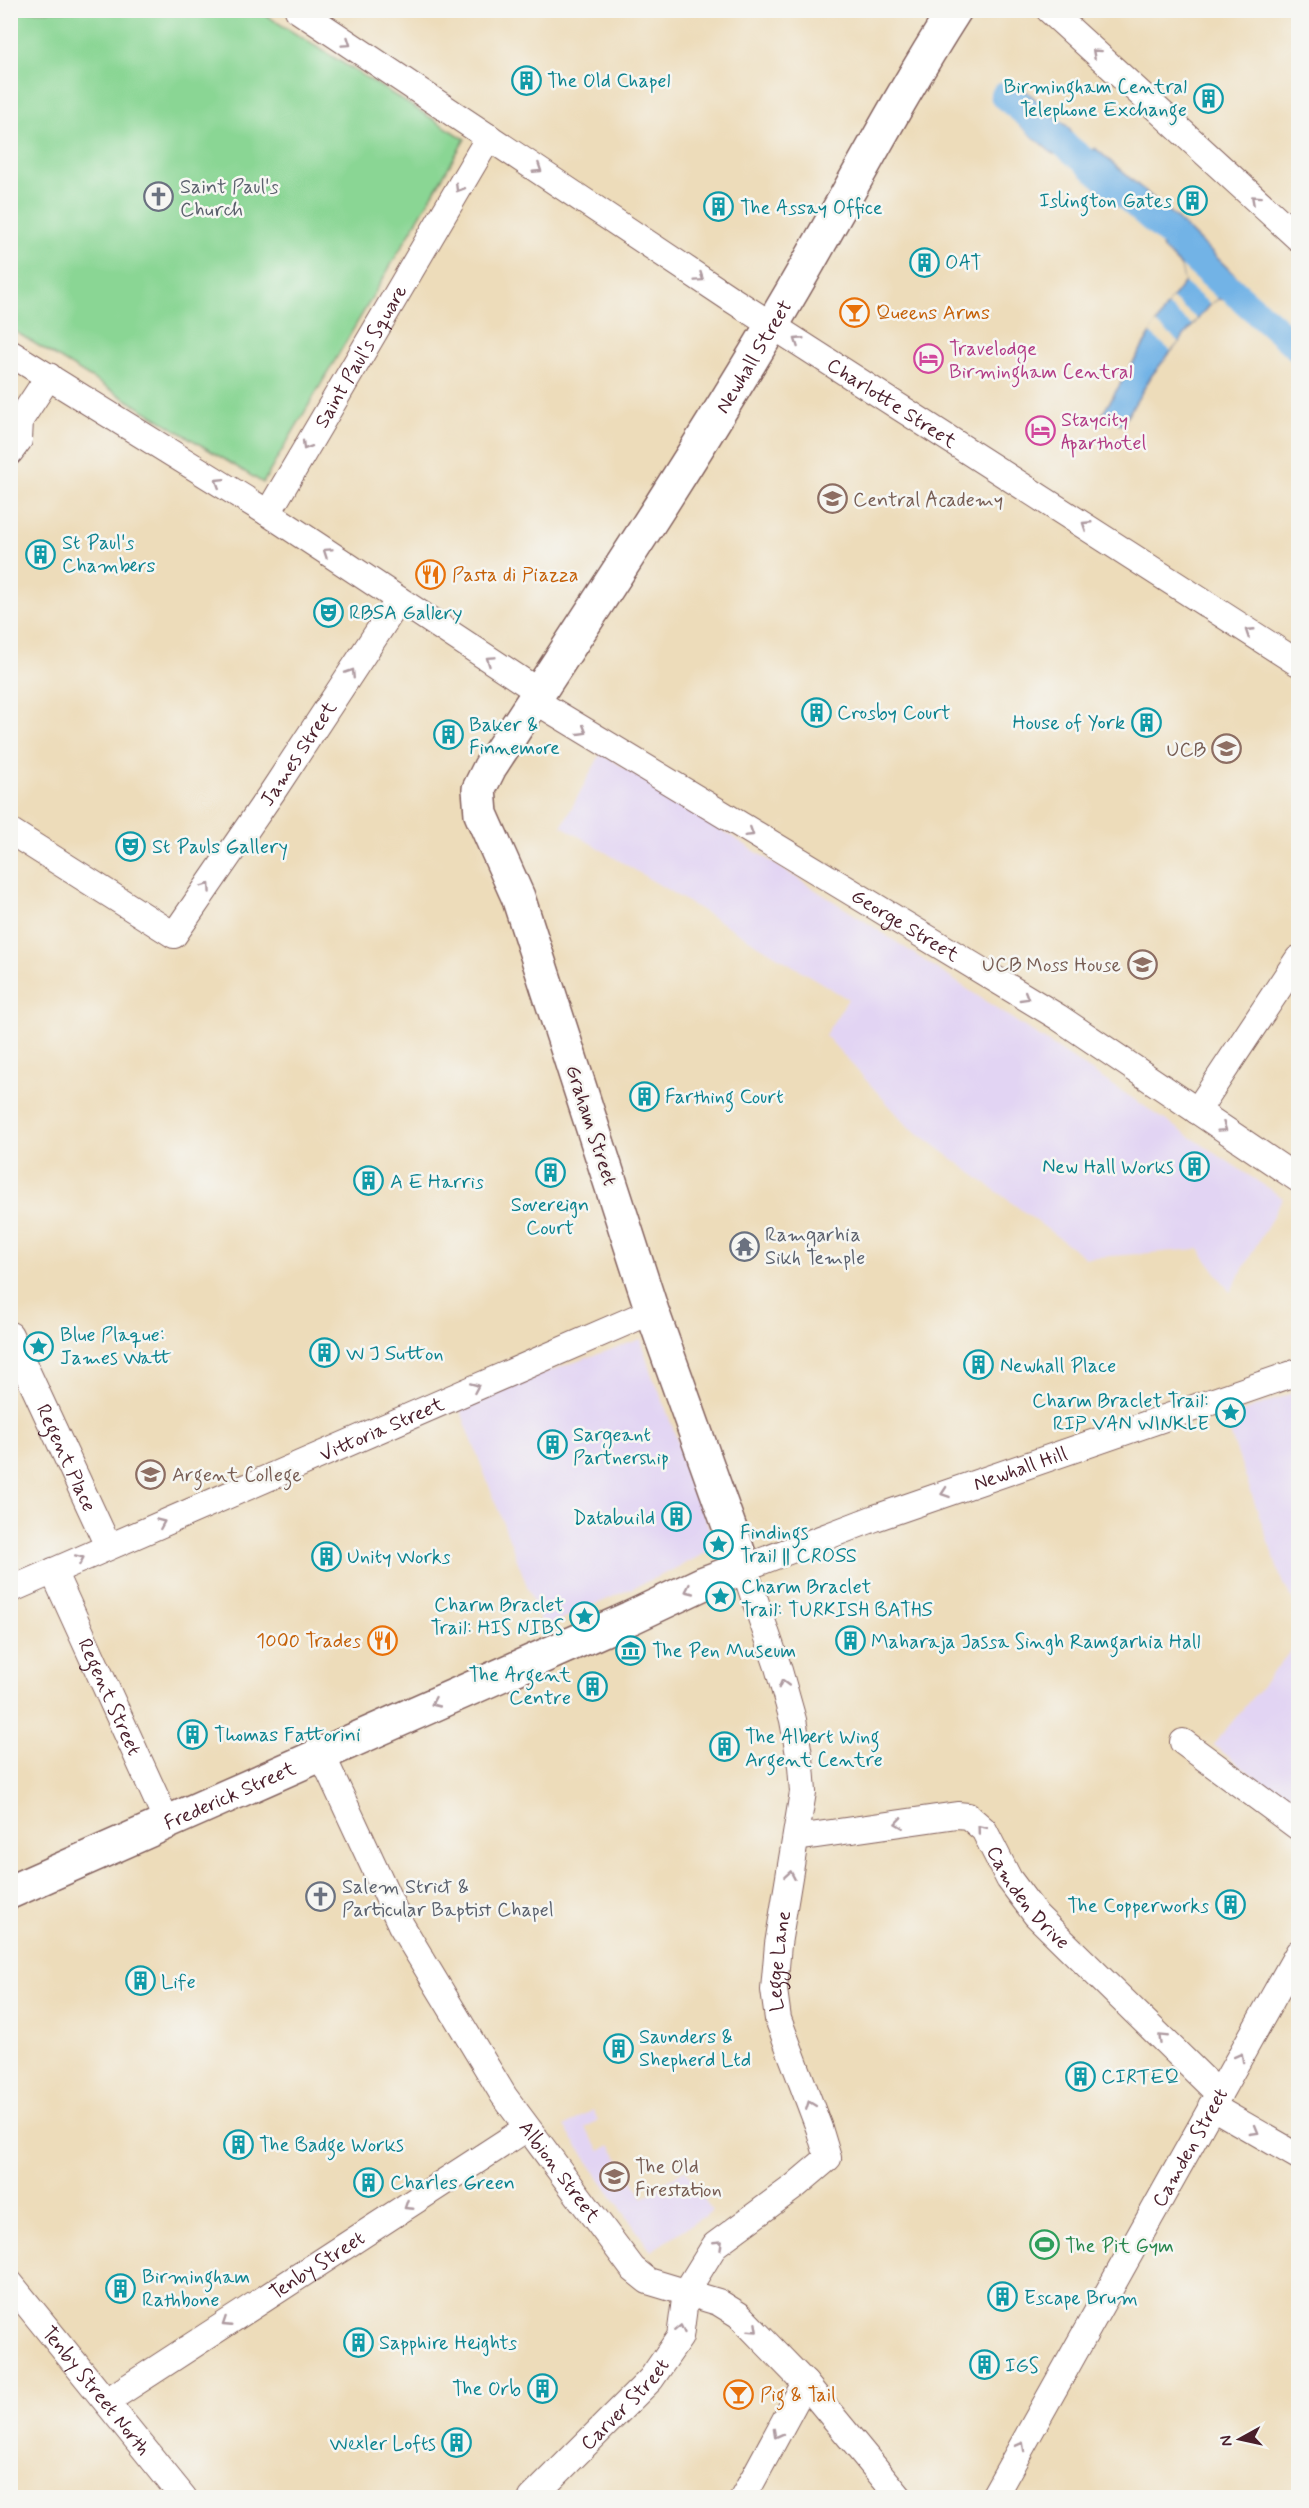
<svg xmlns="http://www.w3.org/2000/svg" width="1309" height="2508" viewBox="0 0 1309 2508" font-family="Mynerve,sans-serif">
<rect width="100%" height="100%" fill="#f6f6f2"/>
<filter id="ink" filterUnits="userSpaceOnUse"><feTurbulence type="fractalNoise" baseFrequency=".0167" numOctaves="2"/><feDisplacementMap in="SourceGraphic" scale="12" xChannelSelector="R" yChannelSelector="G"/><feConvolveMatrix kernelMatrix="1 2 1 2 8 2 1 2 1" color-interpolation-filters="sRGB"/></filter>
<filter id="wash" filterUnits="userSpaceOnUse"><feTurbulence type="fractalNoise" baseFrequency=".008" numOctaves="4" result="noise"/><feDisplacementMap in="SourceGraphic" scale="24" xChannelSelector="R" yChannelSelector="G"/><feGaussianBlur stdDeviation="1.35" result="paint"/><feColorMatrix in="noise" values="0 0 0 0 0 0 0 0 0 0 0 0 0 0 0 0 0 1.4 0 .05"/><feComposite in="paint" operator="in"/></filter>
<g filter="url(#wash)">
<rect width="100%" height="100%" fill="#eddcba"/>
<g fill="#e2d4f3">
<path d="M601,753L869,924L1283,1198L1230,1292L1199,1249L1086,1258L907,1125L825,1035L848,999L562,826Z"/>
<path d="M641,1339L651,1374L659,1390L712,1536L710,1551L666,1573L543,1628L460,1409L541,1374Z"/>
<path d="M1298,1391V1606L1283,1584L1225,1418Z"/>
<path d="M1298,1642V1809L1213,1745Z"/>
<path d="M593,2110L598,2120L585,2128L600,2151L610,2145L643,2198L685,2169L712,2211L651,2251L564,2127Z"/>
</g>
<path fill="#8ad694" stroke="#6a7a60" stroke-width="1.5" d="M14,11H259L465,139L263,483L11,329L10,16Z"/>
<g fill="#72b3e6" stroke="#5e6988" stroke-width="1.5">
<path d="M1016,82L1070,129L1075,149L1086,162L1066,154H1053L997,105Z"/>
<path d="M1095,148L1175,217L1242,282L1243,292L1252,308L1237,301L1218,299L1210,304L1152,375L1122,425L1103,413L1170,301L1185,282L1181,266L1163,249L1156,223L1165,225L1166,221L1091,153Z"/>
</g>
<g fill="#eddcba">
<path d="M1181,266L1218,299L1210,304L1185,283Z"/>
<path d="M1172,298L1197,319L1192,325L1167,305Z"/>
<path d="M1156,323L1179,342L1171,351L1150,333Z"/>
</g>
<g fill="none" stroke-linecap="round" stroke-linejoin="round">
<g stroke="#72b3e6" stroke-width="27">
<path d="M1004,96L1086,162L1183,246"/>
<path d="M1225,284L1298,348"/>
</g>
</g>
</g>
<g filter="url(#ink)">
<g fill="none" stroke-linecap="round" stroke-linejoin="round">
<defs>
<g id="minor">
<path id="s1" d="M298,10L731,299L1298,663"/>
<path d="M1049,10L1298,238"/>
<path d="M10,353L268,513L539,692"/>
<path d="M10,452L19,440L20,420L49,376"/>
<path id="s2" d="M268,513L489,137"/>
<path id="s3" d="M534,700L1058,1017L1298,1179"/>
<path id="s4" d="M10,831L174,935L273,791L399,600"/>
<path d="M1197,1111L1298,959"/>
<path id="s5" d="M10,1335L108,1546"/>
<path id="s6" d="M53,1571L167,1822"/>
<path id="s7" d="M10,1590L652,1311"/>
<path d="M1183,1742L1298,1827"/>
<path id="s8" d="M321,1753L401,1925L504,2096L633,2269L648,2281L718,2302L739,2315L805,2383L900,2498"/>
<path id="s9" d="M796,1838L957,1815L968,1816L984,1830L1009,1879L1036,1915L1219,2094"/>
<path d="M1211,2106L1298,2156"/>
<path id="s10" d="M10,2283L184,2498"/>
<path id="s11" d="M107,2401L527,2128"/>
<path id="s12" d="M532,2498L651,2379L680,2337L686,2292L715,2245L795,2186L828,2158L819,2128L778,2019L774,1990L778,1944L803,1792L801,1766L793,1720L778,1667L744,1568L875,1518L1298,1372"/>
<path d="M743,2498L805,2383"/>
<path id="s13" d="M993,2498L1298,1953"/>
</g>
<g id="tertiary">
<path id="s14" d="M10,1892L630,1618L704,1583L744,1568L652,1311L518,897L481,814L479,789L490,767C593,610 697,454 791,293C846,199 896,102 955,10"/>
</g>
</defs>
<use href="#minor" stroke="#83615d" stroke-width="28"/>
<use href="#tertiary" stroke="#83615d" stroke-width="36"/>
<use href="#minor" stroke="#fff" stroke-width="26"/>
<use href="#tertiary" stroke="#fff" stroke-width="33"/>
</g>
<defs><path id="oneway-chevron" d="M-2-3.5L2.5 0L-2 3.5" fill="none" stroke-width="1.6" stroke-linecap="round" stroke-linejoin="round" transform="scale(1.5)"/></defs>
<g stroke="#ae9aa0">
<use href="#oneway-chevron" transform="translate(347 43) rotate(34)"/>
<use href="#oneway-chevron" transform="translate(1096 53) rotate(-138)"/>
<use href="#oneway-chevron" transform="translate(538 169) rotate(33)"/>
<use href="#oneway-chevron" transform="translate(459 188) rotate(121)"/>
<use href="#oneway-chevron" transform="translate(1255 199) rotate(-138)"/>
<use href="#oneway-chevron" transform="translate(700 278) rotate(34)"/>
<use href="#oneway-chevron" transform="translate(798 341) rotate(-147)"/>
<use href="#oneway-chevron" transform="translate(306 446) rotate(121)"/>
<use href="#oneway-chevron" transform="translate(219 482) rotate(-148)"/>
<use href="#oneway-chevron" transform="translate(1086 525) rotate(-147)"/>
<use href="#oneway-chevron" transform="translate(327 552) rotate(-146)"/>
<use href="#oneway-chevron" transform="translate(1249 632) rotate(-147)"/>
<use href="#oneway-chevron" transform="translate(490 660) rotate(-146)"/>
<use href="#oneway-chevron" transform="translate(351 673) rotate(-57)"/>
<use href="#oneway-chevron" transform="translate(583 731) rotate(31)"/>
<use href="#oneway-chevron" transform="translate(750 833) rotate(32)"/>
<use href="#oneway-chevron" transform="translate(207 887) rotate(-55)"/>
<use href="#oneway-chevron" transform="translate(1025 997) rotate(31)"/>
<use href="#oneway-chevron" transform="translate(1223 1128) rotate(34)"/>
<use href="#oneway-chevron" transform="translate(475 1387) rotate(-24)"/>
<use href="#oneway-chevron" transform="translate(945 1493) rotate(161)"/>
<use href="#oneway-chevron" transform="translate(161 1523) rotate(-23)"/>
<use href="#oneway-chevron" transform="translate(80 1559) rotate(-24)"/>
<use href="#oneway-chevron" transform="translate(689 1590) rotate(155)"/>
<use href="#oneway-chevron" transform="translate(783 1684) rotate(-105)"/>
<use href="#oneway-chevron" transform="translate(435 1703) rotate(156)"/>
<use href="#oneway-chevron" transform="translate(899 1823) rotate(172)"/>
<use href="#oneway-chevron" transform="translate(981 1829) rotate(-130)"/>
<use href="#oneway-chevron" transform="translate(790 1875) rotate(-80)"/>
<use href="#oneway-chevron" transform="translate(1162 2038) rotate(-136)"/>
<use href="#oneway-chevron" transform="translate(1240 2057) rotate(-61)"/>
<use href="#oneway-chevron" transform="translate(810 2105) rotate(-111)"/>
<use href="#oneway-chevron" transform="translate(1255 2131) rotate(30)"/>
<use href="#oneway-chevron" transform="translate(408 2206) rotate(147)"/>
<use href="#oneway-chevron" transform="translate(719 2244) rotate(-44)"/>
<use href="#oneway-chevron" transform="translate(226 2323) rotate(147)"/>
<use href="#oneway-chevron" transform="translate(680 2329) rotate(-78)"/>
<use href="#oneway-chevron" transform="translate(754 2329) rotate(43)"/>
<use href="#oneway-chevron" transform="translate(777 2434) rotate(119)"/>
<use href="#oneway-chevron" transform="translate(1021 2446) rotate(-61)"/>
</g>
</g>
<defs>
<symbol id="building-ring" viewBox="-11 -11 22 22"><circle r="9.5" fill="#f6f6f2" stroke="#0f9aa8" stroke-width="1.5"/><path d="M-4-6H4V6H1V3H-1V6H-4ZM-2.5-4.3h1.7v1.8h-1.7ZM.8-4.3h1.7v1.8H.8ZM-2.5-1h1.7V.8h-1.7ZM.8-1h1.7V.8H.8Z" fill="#0f9aa8"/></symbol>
<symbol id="church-ring" viewBox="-11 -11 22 22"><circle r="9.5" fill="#f6f6f2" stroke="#6b7280" stroke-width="1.5"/><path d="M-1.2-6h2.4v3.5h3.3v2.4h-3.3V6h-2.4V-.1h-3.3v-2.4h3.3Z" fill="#6b7280"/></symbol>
<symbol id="bar-ring" viewBox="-11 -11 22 22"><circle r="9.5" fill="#f6f6f2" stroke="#e8710a" stroke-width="1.5"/><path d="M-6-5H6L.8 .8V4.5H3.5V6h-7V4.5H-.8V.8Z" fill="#e8710a"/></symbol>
<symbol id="hotel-ring" viewBox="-11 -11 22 22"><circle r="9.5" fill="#f6f6f2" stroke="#d1479c" stroke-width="1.5"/><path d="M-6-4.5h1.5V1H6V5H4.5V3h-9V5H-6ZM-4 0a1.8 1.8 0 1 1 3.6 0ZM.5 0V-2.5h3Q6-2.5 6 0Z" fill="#d1479c"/></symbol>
<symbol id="school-ring" viewBox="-11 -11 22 22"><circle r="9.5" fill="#f6f6f2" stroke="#8d6e63" stroke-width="1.5"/><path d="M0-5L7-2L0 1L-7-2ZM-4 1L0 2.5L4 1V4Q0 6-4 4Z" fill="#8d6e63"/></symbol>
<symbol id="restaurant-ring" viewBox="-11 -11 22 22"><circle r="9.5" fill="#f6f6f2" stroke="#e8710a" stroke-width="1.5"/><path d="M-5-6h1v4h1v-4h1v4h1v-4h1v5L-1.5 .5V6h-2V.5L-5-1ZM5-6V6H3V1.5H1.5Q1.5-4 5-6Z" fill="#e8710a"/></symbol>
<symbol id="theatre-ring" viewBox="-11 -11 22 22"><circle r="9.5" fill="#f6f6f2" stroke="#0f9aa8" stroke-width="1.5"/><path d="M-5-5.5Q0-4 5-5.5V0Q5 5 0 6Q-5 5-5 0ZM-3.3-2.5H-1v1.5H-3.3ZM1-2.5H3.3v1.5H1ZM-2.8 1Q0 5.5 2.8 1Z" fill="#0f9aa8"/></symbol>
<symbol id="university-ring" viewBox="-11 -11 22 22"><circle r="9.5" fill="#f6f6f2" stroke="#8d6e63" stroke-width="1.5"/><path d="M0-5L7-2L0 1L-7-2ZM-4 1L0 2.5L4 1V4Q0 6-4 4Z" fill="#8d6e63"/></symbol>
<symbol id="temple-ring" viewBox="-11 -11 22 22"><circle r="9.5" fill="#f6f6f2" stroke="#6b7280" stroke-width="1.5"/><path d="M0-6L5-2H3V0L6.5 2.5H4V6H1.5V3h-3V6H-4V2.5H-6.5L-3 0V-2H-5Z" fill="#6b7280"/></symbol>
<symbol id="sight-ring" viewBox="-11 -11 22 22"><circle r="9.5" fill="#f6f6f2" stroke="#0f9aa8" stroke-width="1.5"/><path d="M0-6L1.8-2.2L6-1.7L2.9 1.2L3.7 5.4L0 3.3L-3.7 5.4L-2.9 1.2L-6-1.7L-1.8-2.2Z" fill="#0f9aa8"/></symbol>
<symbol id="museum-ring" viewBox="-11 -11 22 22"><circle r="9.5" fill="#f6f6f2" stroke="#0f9aa8" stroke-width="1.5"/><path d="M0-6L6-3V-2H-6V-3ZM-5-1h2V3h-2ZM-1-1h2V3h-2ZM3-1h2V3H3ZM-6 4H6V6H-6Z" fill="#0f9aa8"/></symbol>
<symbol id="stadium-ring" viewBox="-11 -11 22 22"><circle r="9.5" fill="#f6f6f2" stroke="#2e9e5b" stroke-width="1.5"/><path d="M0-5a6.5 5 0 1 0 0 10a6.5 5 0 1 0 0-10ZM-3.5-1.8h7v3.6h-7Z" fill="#2e9e5b"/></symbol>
</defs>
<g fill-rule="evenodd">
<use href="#building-ring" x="510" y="64" width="33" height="33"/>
<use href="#building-ring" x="1192" y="82" width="33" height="33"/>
<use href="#church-ring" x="142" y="180" width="33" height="33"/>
<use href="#building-ring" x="1176" y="184" width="33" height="33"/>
<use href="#building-ring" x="702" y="190" width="33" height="33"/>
<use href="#building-ring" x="908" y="246" width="33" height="33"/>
<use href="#bar-ring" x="838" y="296" width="33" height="33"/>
<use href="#hotel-ring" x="912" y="342" width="33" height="33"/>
<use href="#hotel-ring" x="1024" y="414" width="33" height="33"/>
<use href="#school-ring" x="816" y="482" width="33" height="33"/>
<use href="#building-ring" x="24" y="538" width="33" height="33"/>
<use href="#restaurant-ring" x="414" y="558" width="33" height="33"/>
<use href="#theatre-ring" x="312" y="596" width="33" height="33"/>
<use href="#building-ring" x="800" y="696" width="33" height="33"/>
<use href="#building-ring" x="1130" y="706" width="33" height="33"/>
<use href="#building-ring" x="432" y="718" width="33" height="33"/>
<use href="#university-ring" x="1210" y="732" width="33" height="33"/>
<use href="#theatre-ring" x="114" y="830" width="33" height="33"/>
<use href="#university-ring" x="1126" y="948" width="33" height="33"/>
<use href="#building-ring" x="628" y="1080" width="33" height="33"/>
<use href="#building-ring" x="1178" y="1150" width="33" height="33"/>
<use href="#building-ring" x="534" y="1156" width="33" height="33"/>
<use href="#building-ring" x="352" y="1164" width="33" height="33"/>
<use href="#temple-ring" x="728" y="1230" width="33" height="33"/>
<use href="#sight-ring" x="22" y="1330" width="33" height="33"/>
<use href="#building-ring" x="308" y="1336" width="33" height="33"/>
<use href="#building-ring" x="962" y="1348" width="33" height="33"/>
<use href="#sight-ring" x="1214" y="1396" width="33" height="33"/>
<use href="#building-ring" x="536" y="1428" width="33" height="33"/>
<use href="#university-ring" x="134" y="1458" width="33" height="33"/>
<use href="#building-ring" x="660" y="1500" width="33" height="33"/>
<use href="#sight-ring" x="702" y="1528" width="33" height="33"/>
<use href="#building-ring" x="310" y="1540" width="33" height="33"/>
<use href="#sight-ring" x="704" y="1580" width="33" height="33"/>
<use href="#sight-ring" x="568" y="1600" width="33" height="33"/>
<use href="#restaurant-ring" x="366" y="1624" width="33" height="33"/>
<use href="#building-ring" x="834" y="1624" width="33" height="33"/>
<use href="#museum-ring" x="614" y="1634" width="33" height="33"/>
<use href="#building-ring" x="576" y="1670" width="33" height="33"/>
<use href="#building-ring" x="176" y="1718" width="33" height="33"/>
<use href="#building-ring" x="708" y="1730" width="33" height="33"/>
<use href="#church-ring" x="304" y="1880" width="33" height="33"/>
<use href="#building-ring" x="1214" y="1888" width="33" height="33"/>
<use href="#building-ring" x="124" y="1964" width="33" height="33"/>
<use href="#building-ring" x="602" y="2032" width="33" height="33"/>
<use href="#building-ring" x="1064" y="2060" width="33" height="33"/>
<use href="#building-ring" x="222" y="2128" width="33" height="33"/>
<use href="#school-ring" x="598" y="2160" width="33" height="33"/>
<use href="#building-ring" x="352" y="2166" width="33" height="33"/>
<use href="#stadium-ring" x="1028" y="2228" width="33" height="33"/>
<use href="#building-ring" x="104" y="2272" width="33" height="33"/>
<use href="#building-ring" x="986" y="2280" width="33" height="33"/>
<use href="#building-ring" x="342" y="2326" width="33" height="33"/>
<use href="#building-ring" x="968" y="2348" width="33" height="33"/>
<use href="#building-ring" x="526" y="2372" width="33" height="33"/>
<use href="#bar-ring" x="722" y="2378" width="33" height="33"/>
<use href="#building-ring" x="440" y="2426" width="33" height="33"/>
</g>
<g text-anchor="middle" stroke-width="5" stroke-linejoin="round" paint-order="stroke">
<g font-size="20" fill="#0d838f" stroke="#f6f6f2" text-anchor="start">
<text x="547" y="87">The Old Chapel</text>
<text x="1187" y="93" text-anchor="end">Birmingham Central<tspan x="1187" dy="23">Telephone Exchange</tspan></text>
<text x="1172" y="207" text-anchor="end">Islington Gates</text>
<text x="740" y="214">The Assay Office</text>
<text x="945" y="269">OAT</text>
<text x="62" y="549">St Paul's<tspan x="62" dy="23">Chambers</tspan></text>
<text x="349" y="619">RBSA Gallery</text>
<text x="837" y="719">Crosby Court</text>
<text x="1125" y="729" text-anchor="end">House of York</text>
<text x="469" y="731">Baker &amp;<tspan x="469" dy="23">Finnemore</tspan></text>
<text x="152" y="853">St Pauls Gallery</text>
<text x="665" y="1103">Farthing Court</text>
<text x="1174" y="1173" text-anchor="end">New Hall Works</text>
<text x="390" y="1188">A E Harris</text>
<text x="550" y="1211" text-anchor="middle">Sovereign<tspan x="550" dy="23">Court</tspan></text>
<text x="60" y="1341">Blue Plaque:<tspan x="60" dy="23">James Watt</tspan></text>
<text x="346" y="1360">W J Sutton</text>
<text x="1000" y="1372">Newhall Place</text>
<text x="1209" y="1407" text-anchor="end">Charm Braclet Trail:<tspan x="1209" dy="23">RIP VAN WINKLE</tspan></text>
<text x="573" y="1441">Sargeant<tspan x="573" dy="23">Partnership</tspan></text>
<text x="655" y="1524" text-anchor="end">Databuild</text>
<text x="740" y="1539">Findings<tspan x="740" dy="23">Trail ‖ CROSS</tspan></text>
<text x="347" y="1563">Unity Works</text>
<text x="741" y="1593">Charm Braclet<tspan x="741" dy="23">Trail: TURKISH BATHS</tspan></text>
<text x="564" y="1611" text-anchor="end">Charm Braclet<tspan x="564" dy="23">Trail: HIS NIBS</tspan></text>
<text x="871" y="1648">Maharaja Jassa Singh Ramgarhia Hall</text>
<text x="652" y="1657">The Pen Museum</text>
<text x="571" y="1681" text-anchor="end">The Argent<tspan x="571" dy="23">Centre</tspan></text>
<text x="214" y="1741">Thomas Fattorini</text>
<text x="745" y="1743">The Albert Wing<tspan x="745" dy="23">Argent Centre</tspan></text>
<text x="1209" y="1912" text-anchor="end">The Copperworks</text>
<text x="161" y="1988">Life</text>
<text x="639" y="2043">Saunders &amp;<tspan x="639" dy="23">Shepherd Ltd</tspan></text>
<text x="1101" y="2083">CIRTEQ</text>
<text x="259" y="2151">The Badge Works</text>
<text x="390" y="2189">Charles Green</text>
<text x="142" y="2283">Birmingham<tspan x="142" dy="23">Rathbone</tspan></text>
<text x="1024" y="2304">Escape Brum</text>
<text x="379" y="2349">Sapphire Heights</text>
<text x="1005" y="2372">IGS</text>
<text x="521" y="2395" text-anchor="end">The Orb</text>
<text x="436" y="2450" text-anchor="end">Wexler Lofts</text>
</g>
<g font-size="20" fill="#5b616d" stroke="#f6f6f2" text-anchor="start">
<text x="180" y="193">Saint Paul's<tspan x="180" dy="23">Church</tspan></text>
<text x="765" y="1241">Ramgarhia<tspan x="765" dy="23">Sikh Temple</tspan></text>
<text x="342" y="1893">Salem Strict &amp;<tspan x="342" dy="23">Particular Baptist Chapel</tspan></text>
</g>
<g font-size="20" fill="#c56008" stroke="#f6f6f2" text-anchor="start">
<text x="876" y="319">Queens Arms</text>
<text x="452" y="581">Pasta di Piazza</text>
<text x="361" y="1647" text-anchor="end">1000 Trades</text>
<text x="760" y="2401">Pig &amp; Tail</text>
</g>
<g font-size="20" fill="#b23c85" stroke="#f6f6f2" text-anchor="start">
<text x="949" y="355">Travelodge<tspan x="949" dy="23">Birmingham Central</tspan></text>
<text x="1061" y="426">Staycity<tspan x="1061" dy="23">Aparthotel</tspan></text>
</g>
<g font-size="20" fill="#4a1f2b" stroke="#f6f6f2">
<text dy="7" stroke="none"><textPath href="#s14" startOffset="2139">Newhall Street</textPath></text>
<text dy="7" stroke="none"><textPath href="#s2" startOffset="182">Saint Paul's Square</textPath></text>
<text dy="7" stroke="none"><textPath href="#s1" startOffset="712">Charlotte Street</textPath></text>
<text dy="7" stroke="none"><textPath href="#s4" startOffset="414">James Street</textPath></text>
<text dy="7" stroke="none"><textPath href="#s3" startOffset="434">George Street</textPath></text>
<text transform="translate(592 1125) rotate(72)" y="7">Graham Street</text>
<text dy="7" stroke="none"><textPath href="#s7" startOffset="405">Vittoria Street</textPath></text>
<text dy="7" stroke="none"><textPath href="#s5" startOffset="135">Regent Place</textPath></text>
<text dy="7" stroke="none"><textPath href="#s12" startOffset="1366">Newhall Hill</textPath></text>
<text dy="7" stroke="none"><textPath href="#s6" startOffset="138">Regent Street</textPath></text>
<text dy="7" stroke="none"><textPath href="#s14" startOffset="240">Frederick Street</textPath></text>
<text dy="7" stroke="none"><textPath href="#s9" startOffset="276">Camden Drive</textPath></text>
<text dy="7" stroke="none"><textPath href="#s12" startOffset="669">Legge Lane</textPath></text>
<text dy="7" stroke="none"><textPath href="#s13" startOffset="402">Camden Street</textPath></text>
<text dy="7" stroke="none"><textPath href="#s8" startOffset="483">Albion Street</textPath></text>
<text dy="7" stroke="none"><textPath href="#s11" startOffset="250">Tenby Street</textPath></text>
<text dy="7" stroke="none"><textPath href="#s10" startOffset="138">Tenby Street North</textPath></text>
<text dy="7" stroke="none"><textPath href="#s12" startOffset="132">Carver Street</textPath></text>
</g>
<g font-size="20" fill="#785e54" stroke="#f6f6f2" text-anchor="start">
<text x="853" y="506">Central Academy</text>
<text x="1206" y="756" text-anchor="end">UCB</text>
<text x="1121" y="971" text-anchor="end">UCB Moss House</text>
<text x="172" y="1481">Argent College</text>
<text x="635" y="2173">The Old<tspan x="635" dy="23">Firestation</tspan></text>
</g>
<g font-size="20" fill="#27864d" stroke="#f6f6f2" text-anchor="start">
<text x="1065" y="2252">The Pit Gym</text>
</g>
</g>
<rect width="1309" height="2508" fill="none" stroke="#f6f6f2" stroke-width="36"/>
<g transform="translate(1240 2439) rotate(262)" stroke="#f6f6f2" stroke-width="4.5" paint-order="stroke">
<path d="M0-4.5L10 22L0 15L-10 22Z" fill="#4a1f2b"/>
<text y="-9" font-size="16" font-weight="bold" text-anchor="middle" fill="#4a1f2b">N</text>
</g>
</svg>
